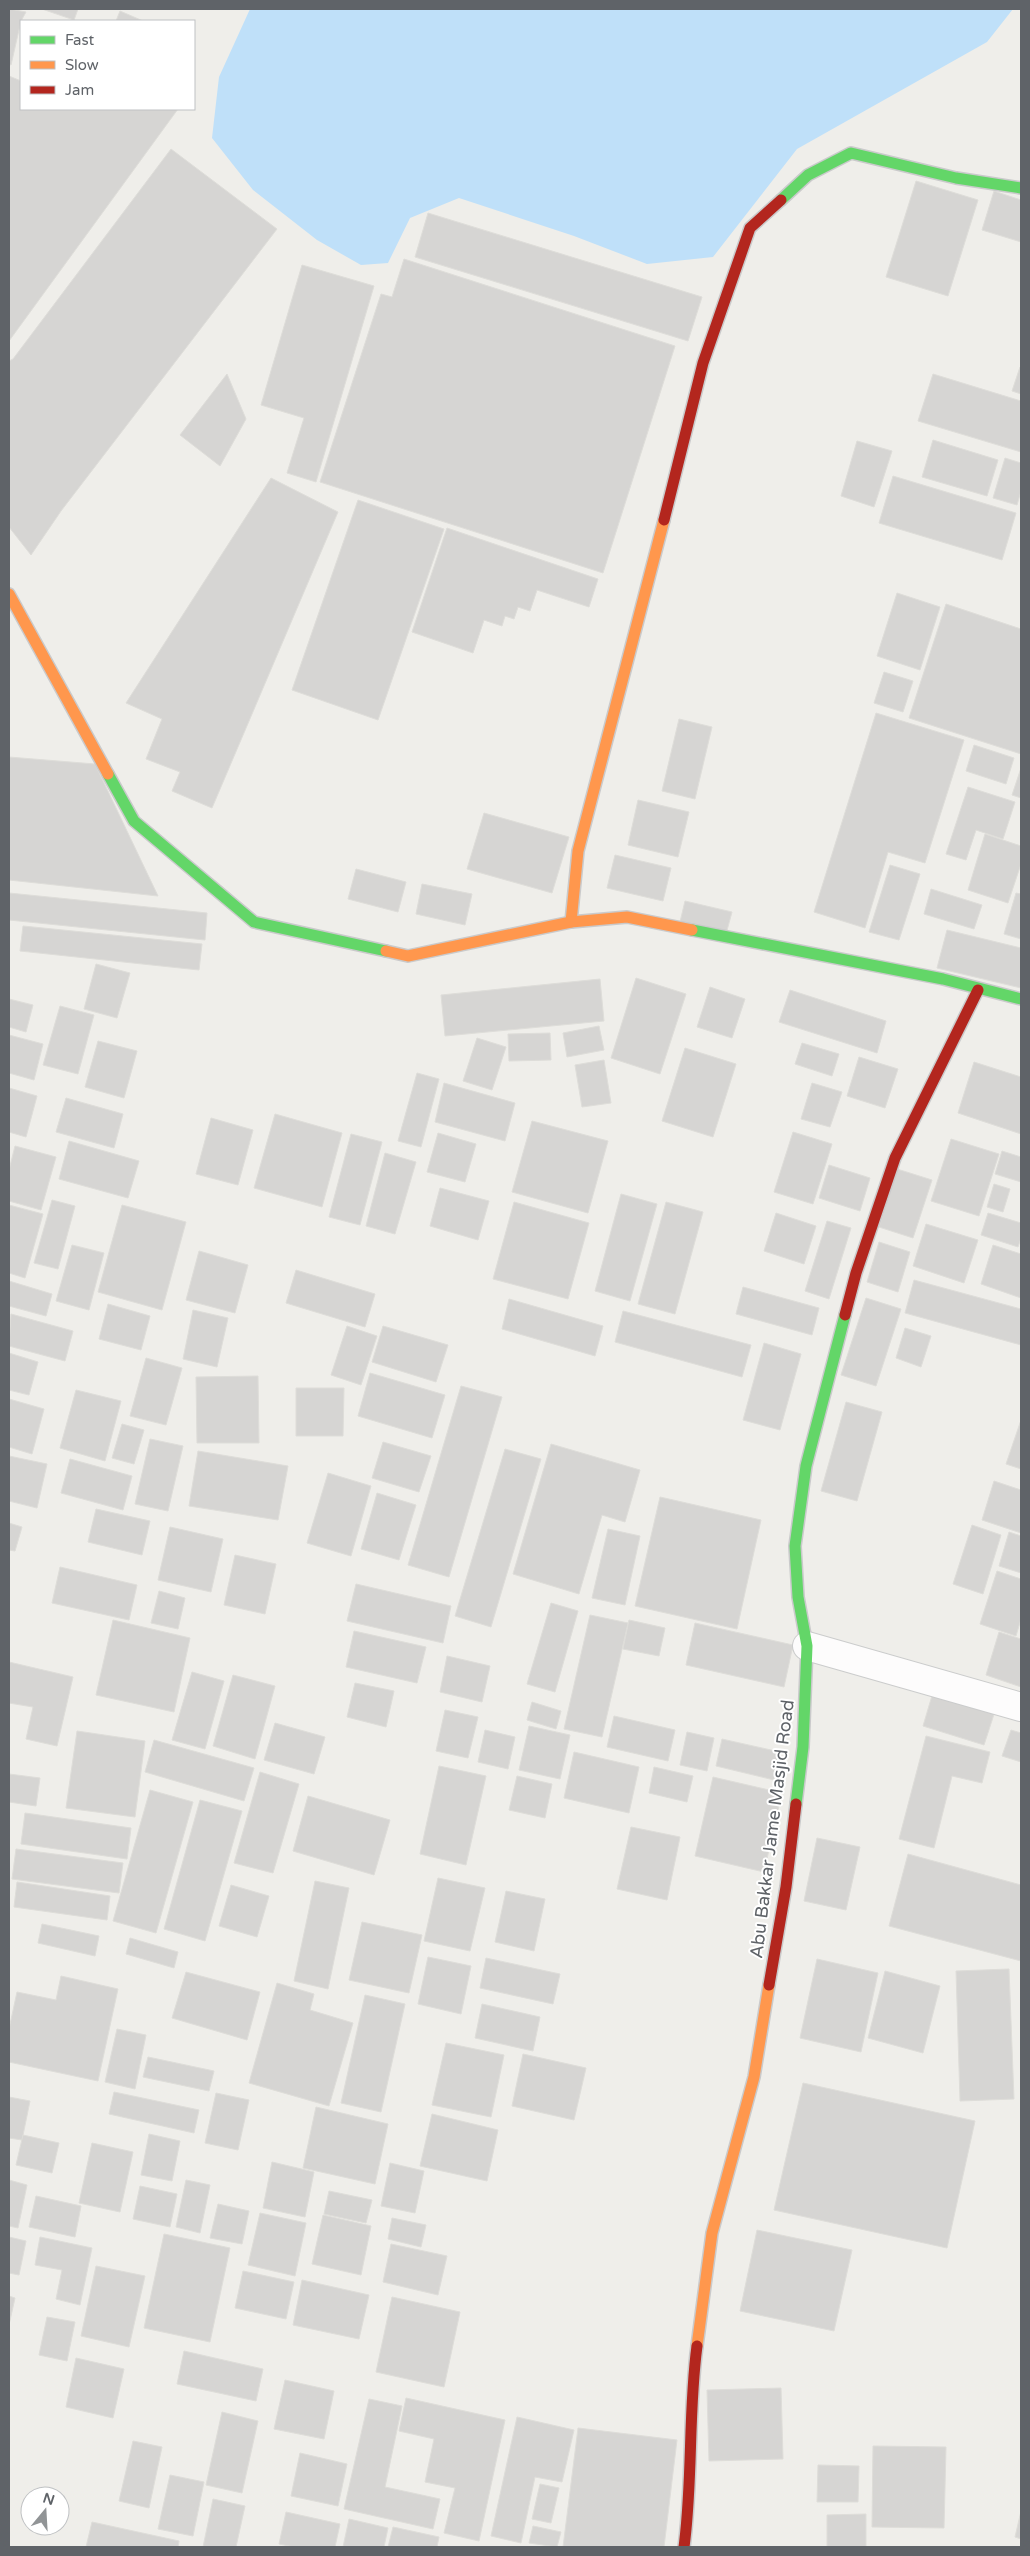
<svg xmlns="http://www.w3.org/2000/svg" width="1030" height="2556" viewBox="0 0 1030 2556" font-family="'Varela Round',sans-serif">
<rect width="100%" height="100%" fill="#efeeea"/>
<path fill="#bfe0f9" d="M250,9H1013L987,42L797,149L713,257L647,264L574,236L459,198L410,218L388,263L361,265L317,240L253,190L212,138L219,77Z"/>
<g fill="#d6d5d3" stroke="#deddd9">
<path d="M9,9L26,12L21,21L11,65L9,64Z"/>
<path d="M42,9H78L74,20Z"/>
<path d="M120,11L143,21H116Z"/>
<path d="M9,76L21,81V109H178L9,341Z"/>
<path d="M171,149L277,229L61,511L31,555L9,527V361L13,359Z"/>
<path d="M916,181L978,200L948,296L886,277Z"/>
<path d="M994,191L1021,200V242L982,230Z"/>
<path d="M428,213L702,297L688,341L415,257Z"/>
<path d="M404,259L675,346L603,573L320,482L381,294L392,297Z"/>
<path d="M302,265L374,286L316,482L287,473L304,418L261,405Z"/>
<path d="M1020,367H1021V394L1012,391Z"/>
<path d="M227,374L246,419L220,466L180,435Z"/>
<path d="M933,374L1021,401V452L918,421Z"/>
<path d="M933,440L998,460L987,496L922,477Z"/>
<path d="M857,441L892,451L874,507L841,496Z"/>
<path d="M1005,458L1021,463V491L1017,505L993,498Z"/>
<path d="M893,476L1016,513L1002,560L879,523Z"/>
<path d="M271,478L338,512L212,808L172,791L180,772L146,759L162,719L126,703Z"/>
<path d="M358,500L444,529L378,720L292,690Z"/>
<path d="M447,528L598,579L589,607L537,590L530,611L518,607L514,619L505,616L502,626L484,620L473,653L412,632Z"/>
<path d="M897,593L940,607L920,670L877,656Z"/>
<path d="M946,604L1021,629V754L909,718Z"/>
<path d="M884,672L913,681L903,712L874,703Z"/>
<path d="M876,713L964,740L925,863L888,852L865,928L814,912Z"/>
<path d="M679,719L712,727L695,799L662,791Z"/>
<path d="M974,745L1014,758L1006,784L966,771Z"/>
<path d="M9,757L95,764L158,896L9,880Z"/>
<path d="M1021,768V798L1012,795Z"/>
<path d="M968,787L1015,802L1003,839L976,830L966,860L946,854Z"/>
<path d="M638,800L689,812L678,857L628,845Z"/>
<path d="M484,813L569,837L552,893L467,869Z"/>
<path d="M985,834L1021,846V864L1008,903L968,890Z"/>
<path d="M615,855L671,868L663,901L607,888Z"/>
<path d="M890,865L920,874L899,940L869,932Z"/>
<path d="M356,869L406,882L398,912L348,899Z"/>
<path d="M422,884L472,894L465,925L416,914Z"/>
<path d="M931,889L982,905L974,929L924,914Z"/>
<path d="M9,893L207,913L205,940L9,920Z"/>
<path d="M1016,893L1021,894V939L1004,934Z"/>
<path d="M685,901L732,912L726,934L680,922Z"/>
<path d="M23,926L202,944L199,970L20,951Z"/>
<path d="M947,930L1021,948V988L937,968Z"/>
<path d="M96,964L130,973L117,1018L84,1009Z"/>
<path d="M636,978L686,994L660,1074L611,1058Z"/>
<path d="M600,979L604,1021L445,1036L441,995Z"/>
<path d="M710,987L745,999L732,1038L697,1027Z"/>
<path d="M790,990L886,1021L877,1053L779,1022Z"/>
<path d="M9,999L33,1005L26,1032L9,1027Z"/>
<path d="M60,1006L94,1015L78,1074L43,1065Z"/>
<path d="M599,1026L604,1050L567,1057L563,1033Z"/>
<path d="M550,1033L551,1060L509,1061L508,1034Z"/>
<path d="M9,1035L43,1044L34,1080L9,1073Z"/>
<path d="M477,1038L506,1047L492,1090L463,1081Z"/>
<path d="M98,1041L137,1051L124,1098L85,1087Z"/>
<path d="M802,1043L839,1054L832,1076L795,1064Z"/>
<path d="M685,1048L736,1064L713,1137L662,1121Z"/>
<path d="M859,1057L898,1069L885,1108L847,1096Z"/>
<path d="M604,1060L611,1103L582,1107L575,1065Z"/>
<path d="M974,1062L1021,1077V1134L958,1113Z"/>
<path d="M417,1073L439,1079L421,1147L398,1141Z"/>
<path d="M444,1083L515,1103L505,1141L435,1122Z"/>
<path d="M812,1083L842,1092L830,1127L801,1119Z"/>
<path d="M9,1088L37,1096L26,1137L9,1132Z"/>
<path d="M66,1098L123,1114L114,1148L56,1132Z"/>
<path d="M275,1114L342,1133L322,1207L254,1188Z"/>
<path d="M211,1118L253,1130L238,1185L196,1174Z"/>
<path d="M532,1121L608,1141L588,1213L512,1192Z"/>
<path d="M793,1132L832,1144L813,1204L774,1192Z"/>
<path d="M438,1133L476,1144L465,1182L427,1172Z"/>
<path d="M351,1134L382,1142L360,1225L329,1217Z"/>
<path d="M951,1139L999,1154L979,1216L931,1201Z"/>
<path d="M69,1141L139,1161L128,1198L59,1179Z"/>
<path d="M15,1146L56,1157L41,1210L9,1201V1170Z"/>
<path d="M1002,1151L1021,1157V1182L995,1174Z"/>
<path d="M385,1153L416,1162L395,1234L366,1226Z"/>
<path d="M829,1165L870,1178L860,1211L819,1198Z"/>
<path d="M897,1169L932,1180L913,1238L879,1227Z"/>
<path d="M994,1184L1010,1189L1003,1212L987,1207Z"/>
<path d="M440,1188L489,1201L478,1240L430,1226Z"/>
<path d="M621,1194L657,1204L630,1301L595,1291Z"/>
<path d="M52,1200L75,1206L58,1269L34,1263Z"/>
<path d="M514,1202L589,1223L568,1299L493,1279Z"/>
<path d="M666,1202L703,1212L675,1314L638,1304Z"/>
<path d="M9,1205L43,1214L25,1278L9,1273Z"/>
<path d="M122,1205L186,1222L162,1310L98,1292Z"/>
<path d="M776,1213L816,1226L804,1264L764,1251Z"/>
<path d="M988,1213L1021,1223V1238L1018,1247L981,1235Z"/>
<path d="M827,1221L851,1228L829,1299L805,1291Z"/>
<path d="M926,1224L978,1240L964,1283L913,1266Z"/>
<path d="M879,1242L910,1252L898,1292L867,1282Z"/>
<path d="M72,1245L104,1253L89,1310L56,1301Z"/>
<path d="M993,1245L1021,1254V1298L981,1284Z"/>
<path d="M199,1251L248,1265L235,1313L186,1300Z"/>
<path d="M296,1270L375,1294L365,1327L286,1303Z"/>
<path d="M914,1280L1021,1309V1345L905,1313Z"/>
<path d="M9,1281L52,1294L46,1316L9,1306Z"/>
<path d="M743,1287L819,1308L812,1335L736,1314Z"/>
<path d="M866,1298L901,1309L876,1386L841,1375Z"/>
<path d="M509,1299L603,1326L595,1356L502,1329Z"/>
<path d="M108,1304L150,1316L141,1350L99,1339Z"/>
<path d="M193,1310L228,1318L217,1367L183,1359Z"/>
<path d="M623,1311L751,1345L742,1377L615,1342Z"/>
<path d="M11,1314L73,1331L65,1361L9,1346Z"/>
<path d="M347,1326L377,1336L361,1385L331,1375Z"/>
<path d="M383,1326L448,1345L436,1382L372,1362Z"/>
<path d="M905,1328L931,1336L921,1367L896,1358Z"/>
<path d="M764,1343L801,1354L780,1430L743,1420Z"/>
<path d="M9,1353L38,1362L29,1395L9,1390Z"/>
<path d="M146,1358L182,1368L166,1425L130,1416Z"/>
<path d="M370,1373L445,1395L432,1438L358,1416Z"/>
<path d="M258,1376L259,1443H197L196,1377Z"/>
<path d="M461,1386L502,1397L449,1577L408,1565Z"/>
<path d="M296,1388H344L343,1436H296Z"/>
<path d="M76,1390L121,1401L105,1461L60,1448Z"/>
<path d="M9,1399L44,1409L32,1454L9,1447Z"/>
<path d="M846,1402L882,1412L857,1501L821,1491Z"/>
<path d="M1021,1420V1469L1006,1464Z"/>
<path d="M122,1424L144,1430L134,1464L112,1458Z"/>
<path d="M150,1439L183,1446L168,1511L135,1504Z"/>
<path d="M383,1442L431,1456L419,1492L372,1478Z"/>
<path d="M551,1444L640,1470L625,1522L602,1515L579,1594L513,1574Z"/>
<path d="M505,1449L541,1459L491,1627L455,1616Z"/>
<path d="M198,1451L288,1466L278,1520L189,1506Z"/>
<path d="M9,1456L47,1464L37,1508L9,1501Z"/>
<path d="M70,1459L132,1476L123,1510L61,1493Z"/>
<path d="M328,1473L371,1486L351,1556L307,1543Z"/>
<path d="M994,1481L1021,1490V1533L982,1520Z"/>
<path d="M377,1493L416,1505L399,1560L361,1549Z"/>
<path d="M660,1497L761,1520L737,1629L635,1606Z"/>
<path d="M96,1509L150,1521L142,1555L88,1542Z"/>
<path d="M9,1523L22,1527L15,1551L9,1550Z"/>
<path d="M972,1525L1001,1535L983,1594L953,1584Z"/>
<path d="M170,1527L223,1539L211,1592L158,1580Z"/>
<path d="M608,1529L640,1536L625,1605L592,1598Z"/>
<path d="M1009,1532L1021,1536V1573L999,1566Z"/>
<path d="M235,1555L276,1564L265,1614L224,1605Z"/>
<path d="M60,1567L137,1585L129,1620L52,1603Z"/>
<path d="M997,1571L1021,1579V1619L1016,1636L980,1624Z"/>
<path d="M356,1584L451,1606L443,1643L347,1621Z"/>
<path d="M159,1591L185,1598L178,1629L151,1623Z"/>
<path d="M551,1603L578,1611L555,1692L527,1684Z"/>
<path d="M590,1615L628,1623L602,1737L564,1729Z"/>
<path d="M113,1620L190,1638L174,1712L96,1695Z"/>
<path d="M629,1620L665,1628L659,1656L623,1649Z"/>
<path d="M695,1623L793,1645L784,1687L686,1665Z"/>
<path d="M354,1631L426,1647L417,1683L346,1667Z"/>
<path d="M999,1632L1021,1639V1687L986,1675Z"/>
<path d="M447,1656L490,1666L482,1702L440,1692Z"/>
<path d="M9,1662L73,1677L57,1746L26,1739L33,1707L9,1703Z"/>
<path d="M192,1672L224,1681L205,1749L172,1740Z"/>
<path d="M233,1675L275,1686L255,1759L213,1746Z"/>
<path d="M355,1683L394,1691L386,1727L347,1717Z"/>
<path d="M934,1689L996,1708L984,1745L923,1726Z"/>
<path d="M532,1702L561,1711L556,1729L527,1720Z"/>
<path d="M445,1710L478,1717L468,1758L436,1751Z"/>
<path d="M614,1716L675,1730L668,1761L607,1747Z"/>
<path d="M275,1723L325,1737L314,1774L264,1760Z"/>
<path d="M529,1726L570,1735L560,1779L519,1770Z"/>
<path d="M485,1730L515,1737L508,1769L478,1762Z"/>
<path d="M1011,1730L1021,1733V1762L1002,1756Z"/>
<path d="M77,1731L145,1741L135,1817L66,1808Z"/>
<path d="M687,1732L714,1738L707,1771L680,1765Z"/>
<path d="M926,1736L990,1752L982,1783L952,1776L934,1848L899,1839Z"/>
<path d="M722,1739L780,1752L774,1780L716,1766Z"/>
<path d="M154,1740L254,1768L244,1801L145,1772Z"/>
<path d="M574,1752L639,1767L629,1813L564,1798Z"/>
<path d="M439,1766L486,1776L466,1865L420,1854Z"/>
<path d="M654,1767L693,1776L687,1802L649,1793Z"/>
<path d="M260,1772L299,1784L273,1873L234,1863Z"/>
<path d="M9,1774L40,1778L36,1806L9,1802Z"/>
<path d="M517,1776L552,1784L545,1818L509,1810Z"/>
<path d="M713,1777L782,1793L764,1872L695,1856Z"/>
<path d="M150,1790L193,1802L156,1933L113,1921Z"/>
<path d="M308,1796L390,1820L374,1875L293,1851Z"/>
<path d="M200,1800L242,1811L205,1941L164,1929Z"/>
<path d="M25,1813L131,1828L127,1859L21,1844Z"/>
<path d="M631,1827L680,1837L667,1900L617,1889Z"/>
<path d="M817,1838L860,1847L846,1910L804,1901Z"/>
<path d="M16,1849L123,1863L119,1893L12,1879Z"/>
<path d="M908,1854L1021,1885V1961L889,1926Z"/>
<path d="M438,1878L485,1888L470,1951L424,1941Z"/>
<path d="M315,1881L349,1888L328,1989L294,1981Z"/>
<path d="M17,1882L110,1896L107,1920L14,1907Z"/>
<path d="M231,1885L269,1896L257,1937L219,1926Z"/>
<path d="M506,1891L545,1899L534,1951L495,1942Z"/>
<path d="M362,1922L422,1935L409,1993L349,1980Z"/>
<path d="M42,1924L99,1936L95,1956L38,1943Z"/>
<path d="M130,1938L178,1952L174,1968L126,1954Z"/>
<path d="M428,1957L471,1966L461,2014L418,2004Z"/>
<path d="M486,1958L560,1974L553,2004L480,1988Z"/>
<path d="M817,1959L878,1973L861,2052L800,2038Z"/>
<path d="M1009,1969L1014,2099L960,2101L956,1971Z"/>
<path d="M885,1971L940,1986L923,2053L868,2038Z"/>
<path d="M186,1972L260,1992L247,2040L172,2018Z"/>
<path d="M61,1976L118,1989L98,2081L9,2062V2029L17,1992L56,2000Z"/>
<path d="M277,1983L314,1994L310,2010L353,2023L329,2106L249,2083Z"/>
<path d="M365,1995L405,2004L381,2112L341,2103Z"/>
<path d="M482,2004L540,2017L533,2051L475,2038Z"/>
<path d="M117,2029L146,2035L135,2089L105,2082Z"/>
<path d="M446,2043L504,2055L491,2117L432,2105Z"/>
<path d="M523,2054L586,2068L574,2120L512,2106Z"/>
<path d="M148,2057L214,2071L209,2091L143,2077Z"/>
<path d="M803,2083L975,2121L947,2248L774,2210Z"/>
<path d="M114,2092L199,2110L194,2133L109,2114Z"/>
<path d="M216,2093L249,2100L238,2150L205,2143Z"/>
<path d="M9,2097L30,2101L22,2140L9,2138Z"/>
<path d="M316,2107L388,2124L375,2184L303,2168Z"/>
<path d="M432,2114L498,2130L487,2181L420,2166Z"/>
<path d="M149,2134L180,2141L172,2181L141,2175Z"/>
<path d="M23,2135L59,2143L52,2173L16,2165Z"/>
<path d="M92,2143L133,2152L120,2212L79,2203Z"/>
<path d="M272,2162L314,2172L305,2217L263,2208Z"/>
<path d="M390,2163L424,2171L415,2213L381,2206Z"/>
<path d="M9,2180L27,2185L18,2228L9,2226Z"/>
<path d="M186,2180L210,2185L200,2233L176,2227Z"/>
<path d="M140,2186L177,2194L170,2227L133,2219Z"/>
<path d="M329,2191L372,2200L366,2223L324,2214Z"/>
<path d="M36,2196L81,2206L75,2237L29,2227Z"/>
<path d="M218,2204L249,2211L242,2244L210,2238Z"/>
<path d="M260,2213L306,2223L295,2276L248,2265Z"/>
<path d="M323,2215L371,2226L361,2275L312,2264Z"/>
<path d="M392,2218L426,2225L421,2247L388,2239Z"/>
<path d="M757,2230L852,2250L834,2331L740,2311Z"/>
<path d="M164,2234L230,2248L210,2342L144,2328Z"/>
<path d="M9,2237L26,2241L19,2275L9,2273Z"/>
<path d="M40,2237L92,2248L80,2305L56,2299L62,2270L35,2265Z"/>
<path d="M391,2244L447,2256L438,2295L383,2282Z"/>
<path d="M96,2266L145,2276L129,2347L81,2336Z"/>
<path d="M243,2271L294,2282L286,2319L235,2308Z"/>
<path d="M302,2280L369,2295L359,2339L293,2325Z"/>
<path d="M9,2296L15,2298L9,2325Z"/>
<path d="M392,2297L460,2312L444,2387L376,2372Z"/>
<path d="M47,2317L75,2322L67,2361L39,2355Z"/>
<path d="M184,2351L263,2369L256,2401L177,2384Z"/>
<path d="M76,2358L124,2369L113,2418L66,2407Z"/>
<path d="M285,2380L334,2391L324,2439L274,2429Z"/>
<path d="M781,2388L783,2459L709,2461L707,2390Z"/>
<path d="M406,2398L505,2420L479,2541L444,2533L455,2488L425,2482L434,2439L399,2431Z"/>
<path d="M369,2399L402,2406L385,2487L440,2499L433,2529L344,2509Z"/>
<path d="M222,2412L258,2421L242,2493L206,2485Z"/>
<path d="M517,2417L574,2430L562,2482L535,2477L521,2543L491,2536Z"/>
<path d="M578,2428L677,2440L664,2547H563Z"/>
<path d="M133,2441L162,2447L149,2508L119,2501Z"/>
<path d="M873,2446L946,2447L944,2528L872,2527Z"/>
<path d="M300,2453L347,2464L338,2506L291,2496Z"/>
<path d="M818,2465L859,2466L858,2502H817Z"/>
<path d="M170,2475L204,2482L193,2536L158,2529Z"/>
<path d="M540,2484L559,2488L551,2523L532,2519Z"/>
<path d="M213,2499L245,2506L236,2547H203Z"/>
<path d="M1021,2511V2539L1015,2537Z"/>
<path d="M286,2512L340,2524L335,2547H294L279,2544Z"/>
<path d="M866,2514V2547H827V2515Z"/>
<path d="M349,2519L388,2528L384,2547H343Z"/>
<path d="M92,2522L179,2541L178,2547H86Z"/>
<path d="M533,2526L561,2532L557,2547L529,2543Z"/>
<path d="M393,2527L439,2537L437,2547H388Z"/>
</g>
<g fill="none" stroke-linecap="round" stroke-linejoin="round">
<defs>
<path id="street" d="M807,1646L1021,1707"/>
<g id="fast">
<path d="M781,200L808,175L851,153L956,178L1021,188"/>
<path d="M108,774L134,821L254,922L386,951"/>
<path d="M692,930L943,979L1021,999"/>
<path d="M796,1804L803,1747L807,1646L798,1597L795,1546L806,1466L845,1315"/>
</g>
<g id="slow">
<path d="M9,594L108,774"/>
<path d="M571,922L578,851L664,520"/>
<path d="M386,951L408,956L571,922L627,917L692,930"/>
<path d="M697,2346L712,2233L754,2077L769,1985"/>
</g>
<g id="jam">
<path d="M664,520L703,363L750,228L781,200"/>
<path d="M845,1315L856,1273L895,1158L978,990"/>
<path d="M769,1985L786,1887L796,1804"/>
<path d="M684,2547C693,2480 688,2413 697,2346"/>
</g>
</defs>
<use href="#street" stroke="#cbcccc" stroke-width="30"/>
<use href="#fast" stroke="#cacacb" stroke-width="14"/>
<use href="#slow" stroke="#cacacb" stroke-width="14"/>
<use href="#jam" stroke="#cacacb" stroke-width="14"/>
<use href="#street" stroke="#fdfcfc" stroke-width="28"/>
<use href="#fast" stroke="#63d668" stroke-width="11"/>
<use href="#slow" stroke="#ff974d" stroke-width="11"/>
<use href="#jam" stroke="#b3261e" stroke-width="11"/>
</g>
<g text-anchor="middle" stroke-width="4" stroke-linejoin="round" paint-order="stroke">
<g font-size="18" fill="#5f6368" stroke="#fff">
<text transform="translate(772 1829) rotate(-83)" y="6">Abu Bakkar Jame Masjid Road</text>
</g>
</g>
<rect width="1030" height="2556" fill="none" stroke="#5f6368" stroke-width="20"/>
<rect x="20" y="20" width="175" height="90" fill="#ffffff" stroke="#bfc1c3"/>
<rect x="30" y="36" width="25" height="8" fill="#63d668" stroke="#bfc1c3"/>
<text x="65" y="45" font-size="15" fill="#5f6368">Fast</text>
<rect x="30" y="61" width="25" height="8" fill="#ff974d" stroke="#bfc1c3"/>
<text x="65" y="70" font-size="15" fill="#5f6368">Slow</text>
<rect x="30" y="86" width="25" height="8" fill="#b3261e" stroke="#bfc1c3"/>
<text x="65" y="95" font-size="15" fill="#5f6368">Jam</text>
<g transform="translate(45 2511) rotate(18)"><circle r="24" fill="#ffffff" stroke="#bfc1c3"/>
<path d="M0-4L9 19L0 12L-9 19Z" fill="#919496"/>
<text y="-8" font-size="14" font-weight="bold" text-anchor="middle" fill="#5f6368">N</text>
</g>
</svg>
